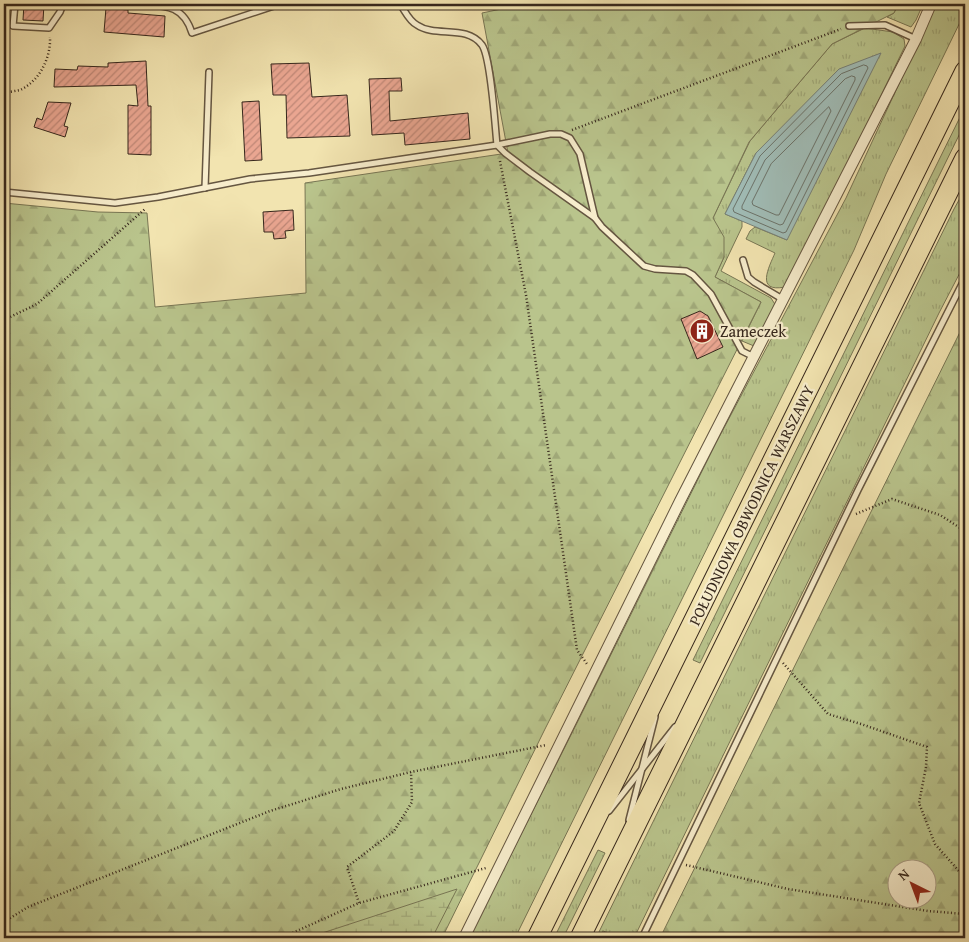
<svg xmlns="http://www.w3.org/2000/svg" width="969" height="942" viewBox="0 0 969 942" font-family="'Gentium Book Plus',serif">
<defs>
<pattern id="grass-tufts" width="24" height="20" patternUnits="userSpaceOnUse" patternTransform="scale(1.25)"><rect width="24" height="20" fill="#b9c48c"/><path d="M3 7l-1-3M5 7V3M7 7l1-3M15 17l-1-3M17 17v-4M19 17l1-3" fill="none" stroke="#a0a878"/></pattern>
<pattern id="forest-firs" width="22" height="20" patternUnits="userSpaceOnUse" patternTransform="scale(1.25)"><rect width="22" height="20" fill="#b9c48c"/><path d="M5 1l3.5 6h-7zM16 11l3.5 6h-7z" fill="#a0a878"/></pattern>
<pattern id="wetland-marsh" width="20" height="14" patternUnits="userSpaceOnUse" patternTransform="scale(1.25)"><rect width="20" height="14" fill="#b9c48c"/><path d="M1 5h8M5 5V1M11 12h8M15 12V8" fill="none" stroke="#a0a878"/></pattern>
<pattern id="building-hatch" width="6" height="6" patternUnits="userSpaceOnUse" patternTransform="scale(1.25)"><rect width="6" height="6" fill="#eaa691"/><path d="M-1 1l2-2M0 6l6-6M5 7l2-2" fill="none" stroke="#be8776"/></pattern>
</defs>
<rect width="100%" height="100%" fill="#f2e4b0"/>
<filter id="stains"><feTurbulence type="fractalNoise" baseFrequency=".004" numOctaves="4"/><feColorMatrix values="0 0 0 0 .2 0 0 0 0 .09 0 0 0 0 .02 0 0 0 .5 -.17"/></filter>
<radialGradient id="worn" r=".72"><stop offset=".6" stop-color="#630" stop-opacity="0"/><stop offset="1" stop-color="#630" stop-opacity=".3"/></radialGradient>
<g fill="url(#grass-tufts)" stroke="#787654">
<path d="M898,4H923L916,20L911,27L887,17L894,13Z"/>
<path d="M936,4H965V12L886,174L854,250L515,938H469L579,719L716,443L846,198Z"/>
<path d="M865,28L893,32L904,39L905,46L791,280L785,287C755,293 769,267 775,253L746,239L750,231L755,227L787,240L756,153L725,214L742,221V227L721,271L771,298L776,306L754,346L742,341L761,302L715,277L724,257L713,218L750,141L832,44Z"/>
<path d="M965,107V123L700,663L693,660Z"/>
<path d="M965,189V263L939,313L634,938H619V937L603,931L600,938H596L954,209Z"/>
<path d="M598,850L605,853L563,938H554Z"/>
</g>
<g fill="url(#forest-firs)" stroke="#787654" fill-rule="evenodd">
<path d="M508,4H898L894,13L832,44L749,142L713,218L724,237V257L715,277L761,302L545,729L442,938H4V203L98,212L147,213L155,307L306,293L305,183L508,153L482,13L506,8Z"/>
<path d="M965,322V938H660ZM896,870H926V900H896Z"/>
</g>
<path fill="url(#wetland-marsh)" stroke="#787654" d="M457,889L432,938H307Z"/>
<path fill="#a0bcb6" stroke="#768078" d="M881,53L787,240L725,214L756,153L839,69Z"/>
<g fill="none" stroke-linecap="round" stroke-linejoin="round">
<g stroke="#6b7269" stroke-width="1">
<path d="M864,65L867,66L868,68L786,232L783,233L734,212L733,209L760,156L841,74Z"/>
<path d="M852,76L855,77V80L783,224L780,225L742,209V206L765,160L845,79Z"/>
<path d="M829,107L831,111L779,215H776L753,205L752,202L771,164Z"/>
</g>
</g>
<g fill="url(#building-hatch)" stroke="#36271c">
<path d="M24,4H44L43,21L23,20Z"/>
<path d="M106,8L128,10V13L165,16L164,37L104,32Z"/>
<path d="M146,61L148,106H151V155L128,154V105L138,106L136,85L54,87L55,69L77,70L78,66L108,67V63Z"/>
<path d="M309,63L312,97L347,95L350,136L287,138L286,95H273L271,64Z"/>
<path d="M401,78L402,91H389L390,121L468,113L470,139L405,145L404,133L372,135L369,79Z"/>
<path d="M259,101L262,160L245,161L242,102Z"/>
<path d="M48,102L71,103L64,126L68,127L65,137L34,127L37,118L42,120Z"/>
<path d="M293,210L294,230L285,231L286,238L274,239L273,232H264L263,212Z"/>
<path d="M700,311L708,316L723,347L697,359L681,319Z"/>
</g>
<g fill="none" stroke-linecap="round" stroke-linejoin="round">
<defs>
<g id="service">
<path d="M15,4L13,26L49,28L60,12L63,4"/>
<path d="M138,4C164,6 183,4 192,33L280,4"/>
<path d="M400,4C405,11 409,21 417,25C436,38 466,24 482,45C491,58 495,126 497,145L550,134H561L570,138L580,154L595,218L602,227L644,266L655,269L686,271L693,275L711,294L742,351L754,357"/>
<path d="M4,5L15,6"/>
<path d="M849,26L885,25L916,39"/>
<path d="M205,188L209,72"/>
<path d="M4,192L115,203L158,197L250,179L309,173L497,145L505,153L530,172L595,218"/>
<path d="M743,260L748,277L754,282L784,300"/>
<path d="M609,811L675,727"/>
<path d="M629,820L655,717"/>
<path d="M642,938L858,490L965,278"/>
</g>
<path id="minor" d="M464,938L680,501L916,39L931,4"/>
<g id="motorway">
<path d="M537,938L965,71"/>
<path d="M580,938L965,158"/>
</g>
</defs>
<use href="#service" stroke="#655641" stroke-width="8"/>
<use href="#minor" stroke="#655641" stroke-width="12"/>
<use href="#motorway" stroke="#36271c" stroke-width="21"/>
<g stroke="#36271c" stroke-width="2.5" stroke-dasharray="1 2.5" stroke-linecap="butt">
<path d="M4,93C9,92 15,91 20,90C40,81 51,57 50,37"/>
<path d="M572,130L841,29"/>
<path d="M500,161L526,295L577,650L587,664"/>
<path d="M4,320L37,304L145,209"/>
<path d="M856,514L892,499L940,515L965,531"/>
<path d="M783,663L828,714L861,724L927,747L926,767L919,803L935,844L965,878"/>
<path d="M686,865L788,889L928,911L965,914"/>
<path d="M359,903L347,867L394,831L412,802L411,772"/>
<path d="M4,922L28,907L270,811L341,789L411,772L546,745"/>
<path d="M276,938L290,934L359,903L486,868"/>
</g>
<use href="#service" stroke="#f7edcc" stroke-width="5"/>
<use href="#minor" stroke="#f7edcc" stroke-width="10"/>
<use href="#motorway" stroke="#f2e4b0" stroke-width="19"/>
</g>
<defs>
<symbol id="building-disc" viewBox="-11 -11 22 22"><circle r="9.5" fill="#8f2418" stroke="#f7edcc"/><path d="M-4-6H4V6H1V3H-1V6H-4ZM-2.5-4.3h1.7v1.8h-1.7ZM.8-4.3h1.7v1.8H.8ZM-2.5-1h1.7V.8h-1.7ZM.8-1h1.7V.8H.8Z" fill="#fff"/></symbol>
</defs>
<g fill-rule="evenodd">
<use href="#building-disc" x="688" y="317" width="28" height="28"/>
</g>
<g text-anchor="middle" stroke-width="4.5" stroke-linejoin="round" paint-order="stroke">
<g font-size="16" fill="#36271c" stroke="#f7edcc" text-anchor="start">
<text x="720" y="337">Zameczek</text>
</g>
<g font-size="16" fill="#36271c" stroke="#f7edcc">
<text transform="translate(751 505) rotate(-64)" y="6">POŁUDNIOWA OBWODNICA WARSZAWY</text>
</g>
</g>
<rect width="969" height="942" fill="none" stroke="#f2e4b0" stroke-width="20"/>
<rect x="5" y="5" width="959" height="932" fill="none" stroke="#36271c" stroke-width="2.5"/>
<rect x="10" y="10" width="949" height="922" fill="none" stroke="#36271c"/>
<g transform="translate(912 884) rotate(318)"><circle r="24" fill="#f7edcc" stroke="#aa9e86"/>
<path d="M0-4L9 19L0 12L-9 19Z" fill="#8f2418"/>
<text y="-8" font-size="14" font-weight="bold" text-anchor="middle" fill="#36271c">N</text>
</g>
<rect width="100%" height="100%" filter="url(#stains)"/>
<rect width="100%" height="100%" fill="url(#worn)"/>
</svg>
